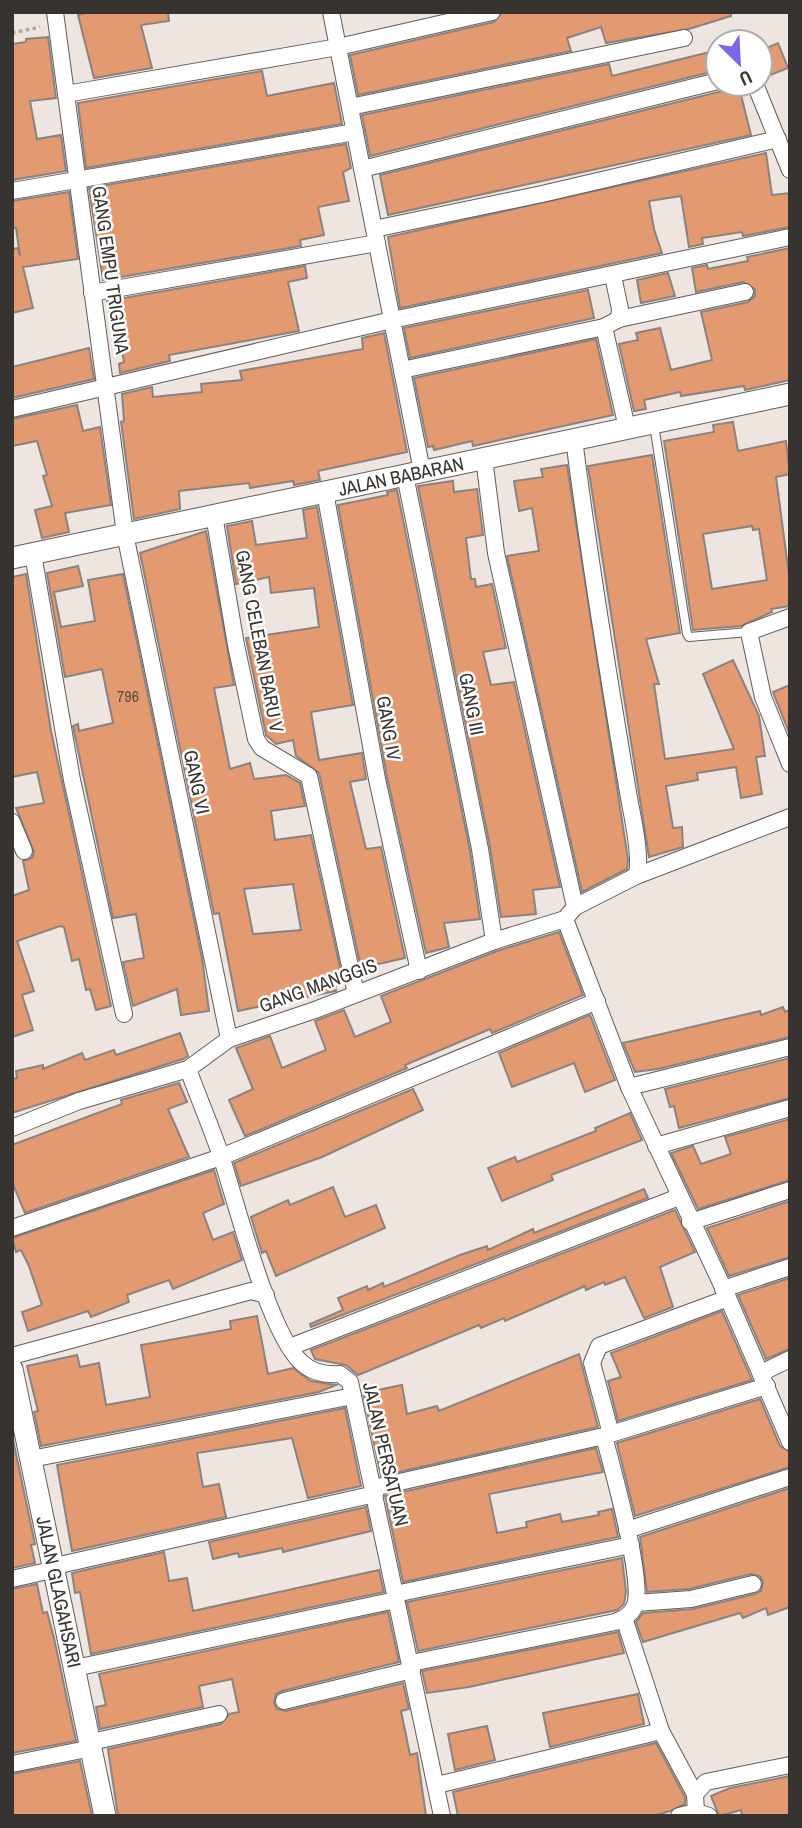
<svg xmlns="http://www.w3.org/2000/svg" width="802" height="1828" viewBox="0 0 802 1828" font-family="'Archivo Narrow',sans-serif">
<rect width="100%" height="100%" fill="#eee5e0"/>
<g fill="#e39a71" stroke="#8b837f" stroke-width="2" fill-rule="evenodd">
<path d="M90,12H168L169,21L141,25L152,68L94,78L78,15Z"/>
<path d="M502,12H731V16L689,29L606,43L601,27L567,38L571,51L358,95L350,55L494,22Z"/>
<path d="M48,37L56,98L30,101L37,139L61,135L66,171L12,180V44L26,42V39Z"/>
<path d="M778,43L788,68L768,76L760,51Z"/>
<path d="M710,52L715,71L370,156L362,115L609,64L612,76Z"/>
<path d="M262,71L267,96L334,83L342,124L86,168L78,103Z"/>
<path d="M739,87L751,135L388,215L380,175Z"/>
<path d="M346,144L351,168L343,172L349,201L318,207L324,235L300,240L301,246L103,280L89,188Z"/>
<path d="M766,153L772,195L790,193V227L743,236L742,232L702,238L703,244L689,247L681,196L649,201L654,229L662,253L400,308L388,237Z"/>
<path d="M69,192L78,259L23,267L33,308L12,313V249L18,248L20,256L16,228H12V201Z"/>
<path d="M790,248V380L745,390L744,386L681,396L680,392L644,400L646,409L634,411L619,344L638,340L636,333L660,328L671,370L712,360L701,312L748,302L755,296V289L743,282L696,292L692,268L707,265L708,269L748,261L747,257Z"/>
<path d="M305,266L307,278L288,282L299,331L169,355L170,361L120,373L119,364L124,362L116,321L111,322L107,301Z"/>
<path d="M668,273L675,296L641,303L637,280Z"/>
<path d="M588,290L594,318L410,358L404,328Z"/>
<path d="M384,333L407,452L318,471L320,480L294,485L293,481L250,488L249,483L179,491L180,509L134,519L121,422L124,421L122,394L152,387L153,397L202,392L201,384L242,380L240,371L363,349L362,338Z"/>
<path d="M596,339L613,415L473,446L472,441L434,450L433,446L428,447L414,378Z"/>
<path d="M89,348L94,379L12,398V367Z"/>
<path d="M77,405L83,431L100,427L111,505L65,513L69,532L42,538L35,510L52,506L43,476L47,475L37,441L12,446V419Z"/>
<path d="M733,422L738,451L786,441L790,474L776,477L790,582V606L771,609L772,612L741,626L693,630L664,441L714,432L713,425ZM752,526L753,530L759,529L767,580L712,589L703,534Z"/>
<path d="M652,455L680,633L646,639L659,684H654L665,759L734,749L703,674L733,660L759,716L765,756L756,757L762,794L741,798L736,767L697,773L698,780L666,786L673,828L682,827L683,847L649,857L588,466Z"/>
<path d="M567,465L628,859L627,869L582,892L507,556L539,551L532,508L519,511L514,481L543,477L541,469Z"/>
<path d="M453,481L454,492L477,489L483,535L466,538L471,579H475L476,587L492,584L506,648L483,652L491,685L514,682L560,887L533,890L536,914L501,917L490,847L418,486Z"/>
<path d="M397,490L470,851L480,919L444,923L449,947L426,953L387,777L338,505L388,495L387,492Z"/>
<path d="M317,507L353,705L311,712L319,760L362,753L366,779L350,782L366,849L381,847L405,958L361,968L319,773L296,756L293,740L276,744L266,735L246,638L319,627L314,588L271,593L269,577L236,584L227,526L252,521L256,545L307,538L303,510Z"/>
<path d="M206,531L234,685L214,688L230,769L250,763L254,779L286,775L300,783L305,806L271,811L275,840L311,835L341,972L338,973L341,985L335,986L336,991L238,1011L219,913L214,914L140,553ZM293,884L301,930L253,934L244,889Z"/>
<path d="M78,566L83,586L54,592L61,627L95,621L88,580L123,574L202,958L209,1011L181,1015L177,989L133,1006L123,962L144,958L136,914L113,918L73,726L78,724L79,731L113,723L102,669L65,677L47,573Z"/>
<path d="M26,574L51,731L111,1006L96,1010L90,989L86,990L79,959L72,961L64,927L60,926L17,941L34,991L22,995L33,1030L12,1037V896L29,890L23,861L32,858L34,852L16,808L44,803L37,772L12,777V577Z"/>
<path d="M790,685V735L773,692Z"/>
<path d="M559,932L583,995L492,1033L490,1029L405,1065L407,1068L245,1136L229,1100L253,1089L236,1048L270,1036L282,1068L326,1050L315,1021L344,1010L355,1037L391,1022L381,996L497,951Z"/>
<path d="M783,1007L785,1012L790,1010V1037L658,1069L635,1072L623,1043L760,1011L761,1015Z"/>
<path d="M590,1015L615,1080L585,1092L574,1063L512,1087L499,1053Z"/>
<path d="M180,1033L188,1056L183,1059L12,1113V1079L17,1078L16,1071L43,1065V1069L82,1053L85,1060L114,1050L116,1055Z"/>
<path d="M790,1058V1098L679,1128L674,1106L670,1107L665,1089Z"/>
<path d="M179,1083L187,1102L168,1109L189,1157L25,1213L12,1182V1145L122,1104L121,1100Z"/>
<path d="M413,1089L423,1110L322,1157L241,1186L234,1163Z"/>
<path d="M630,1113L642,1140L551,1175L553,1180L502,1201L488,1168L515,1157L517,1162L596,1131L595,1128Z"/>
<path d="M790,1119V1180L698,1209L671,1153L693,1146L701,1164L731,1154L725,1137Z"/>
<path d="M214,1170L224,1204L203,1213L213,1240L233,1232L242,1260L173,1289L169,1280L127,1295L129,1302L91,1317L88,1311L28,1331L22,1312L42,1305L29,1266L21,1250L16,1252L12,1238Z"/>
<path d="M333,1187L345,1217L376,1205L385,1228L276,1276L266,1251L262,1253L251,1217L288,1200L290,1205Z"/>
<path d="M644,1189L648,1198L311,1327L310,1324L343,1310L338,1298L367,1286L368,1290L383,1283L384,1287L460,1255L487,1246L488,1250L533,1229L534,1233Z"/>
<path d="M790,1201V1257L729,1276L707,1228Z"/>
<path d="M675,1210L695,1252L660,1267L673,1307L644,1318L625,1277L605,1285L604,1282L586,1290L585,1286L505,1321L504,1318L481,1328L479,1325L358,1375L346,1365L315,1359L311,1350Z"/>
<path d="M790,1278V1349L766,1359L738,1295Z"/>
<path d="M722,1311L752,1380L618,1421L608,1381L621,1377L611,1353Z"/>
<path d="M257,1316L268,1374L293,1368L311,1381L336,1385L319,1392L41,1446L34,1412L38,1411L27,1366L77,1355L80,1367L99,1363L106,1405L150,1397L141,1345L231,1329L230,1321Z"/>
<path d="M579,1354L598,1427L381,1476L363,1393L402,1385L407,1414L437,1406L439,1411Z"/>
<path d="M760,1399L780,1446L790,1452V1467L635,1516L617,1443Z"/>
<path d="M345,1408L361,1486L308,1498L292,1438L197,1453L203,1487L219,1484L226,1517L72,1551L57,1465Z"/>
<path d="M12,1435L35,1544L31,1545L35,1563L12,1568Z"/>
<path d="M596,1448L603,1472L489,1494L497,1533L527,1527L526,1522L560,1514L562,1522L599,1515L598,1512L612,1509L618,1537L403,1582L385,1496Z"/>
<path d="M790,1488V1607L768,1615L766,1608L743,1618L740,1613L643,1642L636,1622L643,1613L693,1609L755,1594L761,1591L763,1582L760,1576L751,1574L689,1589L647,1592L640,1537Z"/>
<path d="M366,1507L371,1531L283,1552L282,1548L239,1557L238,1553L213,1559L209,1542Z"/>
<path d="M164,1552L169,1581L187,1578L193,1611L379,1570L384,1592L91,1654L80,1592L75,1593L72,1573Z"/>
<path d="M622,1558L626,1591L624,1604L617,1610L418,1651L407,1602Z"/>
<path d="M37,1584L43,1613L47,1612L54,1638L76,1741L12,1753V1589Z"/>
<path d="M388,1612L399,1662L282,1691L276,1694L274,1703L277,1709L286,1711L403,1683L409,1709L401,1711L410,1755L417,1753L426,1816H118L108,1749L221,1724L229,1714L239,1712L232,1679L199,1686L203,1707L100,1729L96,1707L106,1705L99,1674Z"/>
<path d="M618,1632L624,1653L469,1687L427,1693L422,1671Z"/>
<path d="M638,1694L644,1724L550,1747L543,1713Z"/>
<path d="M487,1726L495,1760L455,1770L448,1734Z"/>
<path d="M656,1743L685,1797V1804L670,1811L653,1816H458L453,1792Z"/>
<path d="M80,1761L92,1816H12V1774Z"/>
<path d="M790,1776V1816H742L741,1810L719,1816L711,1796L730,1788Z"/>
</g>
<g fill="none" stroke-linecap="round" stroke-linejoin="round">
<defs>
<path id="lane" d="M654,425L687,634L689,637L749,632"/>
<g id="street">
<path d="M55,12L125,534L229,1039"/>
<path d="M331,12L422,471"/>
<path d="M755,84L790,170"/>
<path d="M66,94L338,47L492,12"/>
<path d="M350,107L684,38"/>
<path d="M362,169L718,81"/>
<path d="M12,191L355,132"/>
<path d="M374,229L542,194L778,139"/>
<path d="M613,276L620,309L619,319"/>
<path d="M92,293L377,243"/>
<path d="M402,370L604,327"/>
<path d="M12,409L392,320L790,237"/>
<path d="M627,428L604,327L619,319L745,292"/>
<path d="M574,439C589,557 608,674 628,792C631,811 643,859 636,876"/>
<path d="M484,458L496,553L575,907"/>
<path d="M405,475L480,849L494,941"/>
<path d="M325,492L377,779L419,971"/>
<path d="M214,515L236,645L256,739L262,748L309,776L356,994"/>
<path d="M33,554L72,780L124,1014"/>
<path d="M790,617L749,632L763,697L790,764"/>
<path d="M12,822L24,851"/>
<path d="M565,919L629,1087L728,1298L790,1442"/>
<path d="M188,1069C199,1099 212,1129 222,1159C237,1205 269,1333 301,1362C312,1373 326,1375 340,1374L350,1382L442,1816"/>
<path d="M629,1087L790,1047"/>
<path d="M12,1128L79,1101L188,1069L229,1039L315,1010L494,941L565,919L575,907L636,876L790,817"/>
<path d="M656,1146L790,1108"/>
<path d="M690,1222L790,1190"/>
<path d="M12,1228L221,1157L597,1001"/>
<path d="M723,1289L790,1267"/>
<path d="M290,1347L679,1197"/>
<path d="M12,1356L251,1291L266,1295"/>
<path d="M761,1373L790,1359"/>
<path d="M611,1434L592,1363L599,1346L728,1298"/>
<path d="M31,1459L353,1396"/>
<path d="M373,1488L604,1436L767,1386"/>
<path d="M627,1530L790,1477"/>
<path d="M55,1566L375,1494"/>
<path d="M12,1579L56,1569"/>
<path d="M395,1594L631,1545"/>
<path d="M636,1603L691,1599L753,1584"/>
<path d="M624,1618L661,1731L695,1794"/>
<path d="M411,1663L615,1622C623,1619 632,1615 635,1605C644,1579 612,1468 604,1436"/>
<path d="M75,1668L396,1600"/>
<path d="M284,1701L412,1670"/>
<path d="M91,1742L219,1714"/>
<path d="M12,1764L92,1748"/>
<path d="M437,1785L661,1731"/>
<path d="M696,1812L695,1794L706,1782L790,1765"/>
<path d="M679,1816L696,1812L709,1816"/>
</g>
<g id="secondary">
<path d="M12,558L790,394"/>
<path d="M12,1369L105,1816"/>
</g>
</defs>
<use href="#lane" stroke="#635c58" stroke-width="10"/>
<use href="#street" stroke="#635c58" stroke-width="18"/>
<use href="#secondary" stroke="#635c58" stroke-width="23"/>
<path stroke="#aea7a3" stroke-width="3.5" stroke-dasharray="3.5 3.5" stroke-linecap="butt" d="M12,33L40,27"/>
<use href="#lane" stroke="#fff" stroke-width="8"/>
<use href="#street" stroke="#fff" stroke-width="16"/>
<use href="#secondary" stroke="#fff" stroke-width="21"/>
</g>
<g text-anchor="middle" stroke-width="5" stroke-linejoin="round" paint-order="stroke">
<g font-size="16" fill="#614d41">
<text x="128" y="702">796</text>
</g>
<g font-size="19" fill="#363331" stroke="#fff">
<text transform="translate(111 270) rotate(82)" y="7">GANG EMPU TRIGUNA</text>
<text transform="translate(401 476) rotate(-12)" y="7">JALAN BABARAN</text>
<text transform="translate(260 641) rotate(79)" y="7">GANG CELEBAN BARU V</text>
<text transform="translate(472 704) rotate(79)" y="7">GANG III</text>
<text transform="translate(389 728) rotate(80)" y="7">GANG IV</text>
<text transform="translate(197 782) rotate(78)" y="7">GANG VI</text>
<text transform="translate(318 985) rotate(-20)" y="7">GANG MANGGIS</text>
<text transform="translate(386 1454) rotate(77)" y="7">JALAN PERSATUAN</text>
<text transform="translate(59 1592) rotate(78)" y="7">JALAN GLAGAHSARI</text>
</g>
</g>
<rect width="802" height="1828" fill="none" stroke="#363331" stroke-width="28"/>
<g transform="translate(739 63) rotate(156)"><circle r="33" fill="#ffffff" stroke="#afadad" stroke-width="2"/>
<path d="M0-5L12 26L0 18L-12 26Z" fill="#7968e4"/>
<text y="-10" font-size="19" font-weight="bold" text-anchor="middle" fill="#363331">U</text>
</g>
</svg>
